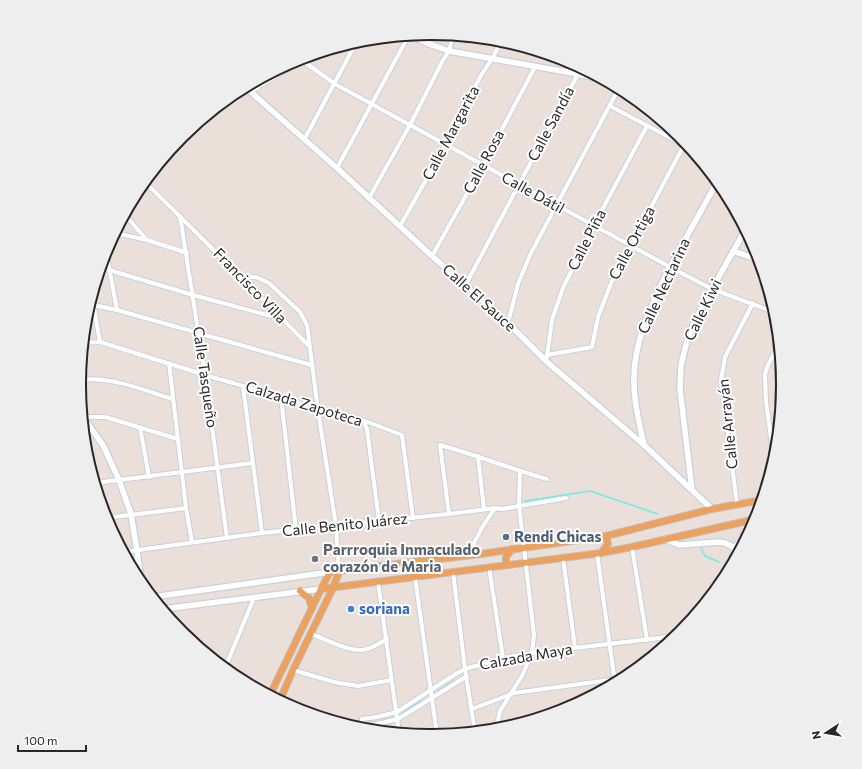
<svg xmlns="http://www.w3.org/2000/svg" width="862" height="769" viewBox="0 0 862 769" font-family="Commissioner,sans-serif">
<rect width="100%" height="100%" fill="#ebdfda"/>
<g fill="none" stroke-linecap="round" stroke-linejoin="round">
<g stroke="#6febe8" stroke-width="1.5">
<path d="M525,501L590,491L658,514"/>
<path d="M701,548L705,556L719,562"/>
<path d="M438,691L454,681"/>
<path d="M289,703L333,718L352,722"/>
<path d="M403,713L420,702"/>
<path d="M366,723L378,722"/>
</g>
<defs>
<g id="street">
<path d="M300,59L335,84L670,267L712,289L774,312"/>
<path d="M250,92L302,60"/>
<path d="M610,106L684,145"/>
<path d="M304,140L357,41"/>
<path d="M337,168L409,35"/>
<path d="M145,182L241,277L309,346"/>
<path d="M369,198L410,125L443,60L449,51L453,35"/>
<path d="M125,215L147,240"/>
<path d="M180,216L205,375L227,538"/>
<path d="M400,226C428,177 455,128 480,77C487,65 498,54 499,40"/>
<path d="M115,233L147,240L187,253"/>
<path d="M106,251L117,310"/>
<path d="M432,256L483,165L535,67"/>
<path d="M109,270L193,295L282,319"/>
<path d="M241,277H256L269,283L300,312L307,325L318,410L336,526L339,572"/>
<path d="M465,286L578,74L579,67"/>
<path d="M92,297L100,342"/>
<path d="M89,307L98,306L117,310L311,365"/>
<path d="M508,323L518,284L531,253L619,88"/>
<path d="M84,343L100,342L205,375L281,397L318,410L357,418L402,435L413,518"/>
<path d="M547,355L592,347L598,317L612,281L685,143"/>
<path d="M773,355L780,358"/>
<path d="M547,357L552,320L563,288L594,225L647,126"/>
<path d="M169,363L186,508L192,542"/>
<path d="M80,380C110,376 144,390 172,399"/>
<path d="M243,386L262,533"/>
<path d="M281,397L296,530"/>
<path d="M83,417H105L178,439"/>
<path d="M364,422L367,429L379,521"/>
<path d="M140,427L149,477"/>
<path d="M478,456L484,509"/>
<path d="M774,459L766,402L765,374L768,365L779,344"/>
<path d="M95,483L253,463"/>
<path d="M737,504L721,380L725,357L753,303"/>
<path d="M449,514L440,445C476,455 511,469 547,479"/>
<path d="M106,518L186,508"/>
<path d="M632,547L647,640"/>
<path d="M124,552L262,533L449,514L495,508L502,509L566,498"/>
<path d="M597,553L615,683"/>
<path d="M467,556L483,526L495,508"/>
<path d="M563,558L575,648"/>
<path d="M489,567L503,658"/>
<path d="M453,572L465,669L475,732"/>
<path d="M415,577L437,735"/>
<path d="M378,582L399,733"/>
<path d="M311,634C326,639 352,654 367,649C374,647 380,643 387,639"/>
<path d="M225,668L254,598"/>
<path d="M293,670L334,682L358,686L392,680"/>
<path d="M472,709L514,693L625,678"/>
<path d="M339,722L362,726L377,724L398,719L467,676"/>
<path d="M362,729V719L377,717L397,712L454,675L465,669L503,658L532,653L676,636"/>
<path d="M496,730L500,711L522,676L532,653L534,635L519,505L520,472"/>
</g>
<g id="secondary">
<path d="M411,35L429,44L449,51L578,74L601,79"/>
<path d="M245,87L337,168L432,256L508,323L547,362L644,445L712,509"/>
<path d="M733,251L759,260"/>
<path d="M83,417L103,445L119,480L131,514L137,551L141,583"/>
<path d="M644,445C639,422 633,399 634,376C635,342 648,313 662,283C679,249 699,215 717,182"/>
<path d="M692,490L680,389L681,365L687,341L696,318L745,230"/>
<path d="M665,539L679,545L719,542L725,543L735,548"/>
<path d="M735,548L738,544L743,543"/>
<path d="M731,566V562L735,548"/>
<path d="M153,597L330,572"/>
<path d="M163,609L321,589"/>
</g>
<g id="primary">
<path d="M601,553L608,544L606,536"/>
<path d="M506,565V557L512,549"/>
<path d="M321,589L601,553L632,547L756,519"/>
<path d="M300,591L309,598L312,608"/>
<path d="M270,695L321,589L330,572L481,554L606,536L712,509L762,500"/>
<path d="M280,700L293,670L333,588L339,572"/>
</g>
</defs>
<use href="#street" stroke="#c8d1da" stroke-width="6"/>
<use href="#secondary" stroke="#c8d1da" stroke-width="8"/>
<use href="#primary" stroke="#bebebe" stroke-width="8"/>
<use href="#street" stroke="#fff" stroke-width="4"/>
<use href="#secondary" stroke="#fff" stroke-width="5.5"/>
<use href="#primary" stroke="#eda15d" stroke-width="6"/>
</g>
<circle fill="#5c6f8a" stroke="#fff" stroke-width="1.5" cx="506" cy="537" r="4"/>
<circle fill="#6b7280" stroke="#fff" stroke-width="1.5" cx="315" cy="559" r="4"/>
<circle fill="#3f7fe0" stroke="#fff" stroke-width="1.5" cx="351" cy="609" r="4"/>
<g text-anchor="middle" stroke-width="4" stroke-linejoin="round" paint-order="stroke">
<g font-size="15" fill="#282828" stroke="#fff">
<text transform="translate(551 124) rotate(-62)" y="5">Calle Sandía</text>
<text transform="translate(451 133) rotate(-62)" y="5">Calle Margarita</text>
<text transform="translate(484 162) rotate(-62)" y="5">Calle Rosa</text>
<text transform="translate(533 193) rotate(29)" y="5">Calle Dátil</text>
<text transform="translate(587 240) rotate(-63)" y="5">Calle Piña</text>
<text transform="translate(632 243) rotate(-62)" y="5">Calle Ortiga</text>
<text transform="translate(250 286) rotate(46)" y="5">Francisco Villa</text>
<text transform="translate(664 286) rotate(-65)" y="5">Calle Nectarina</text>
<text transform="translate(479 298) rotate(42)" y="5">Calle El Sauce</text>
<text transform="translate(703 310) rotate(-64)" y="5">Calle Kiwi</text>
<text transform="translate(205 377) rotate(82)" y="5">Calle Tasqueño</text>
<text transform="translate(304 404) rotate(17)" y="5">Calzada Zapoteca</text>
<text transform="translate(728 424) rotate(-96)" y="5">Calle Arrayán</text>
<text transform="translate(345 525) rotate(-6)" y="5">Calle Benito Juárez</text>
<text transform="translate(526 657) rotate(-10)" y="5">Calzada Maya</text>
</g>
<g font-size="15" font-weight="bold" fill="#4e5e75" stroke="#fff" text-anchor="start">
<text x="514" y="542">Rendi Chicas</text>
</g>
<g font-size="15" font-weight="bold" fill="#5b616d" stroke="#fff" text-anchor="start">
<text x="323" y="555">Parrroquia Inmaculado<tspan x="323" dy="17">corazón de Maria</tspan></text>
</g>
<g font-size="15" font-weight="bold" fill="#366cbe" stroke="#fff" text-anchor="start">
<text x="359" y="614">soriana</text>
</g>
</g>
<path d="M0 0H862V769H0ZM430 40H432A344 344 0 0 1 776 384V385A344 344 0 0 1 432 729H430A344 344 0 0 1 86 385V384A344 344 0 0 1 430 40Z" fill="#eee" fill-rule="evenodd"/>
<path fill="none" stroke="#282828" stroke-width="2" d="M430 40H432A344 344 0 0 1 776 384V385A344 344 0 0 1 432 729H430A344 344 0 0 1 86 385V384A344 344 0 0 1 430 40Z"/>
<g transform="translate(826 733) rotate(258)" stroke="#ffffff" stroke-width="3" paint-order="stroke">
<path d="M0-3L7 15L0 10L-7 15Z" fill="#282828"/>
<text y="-6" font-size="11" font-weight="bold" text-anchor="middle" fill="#282828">N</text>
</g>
<path d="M18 745v6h68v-6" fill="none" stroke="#282828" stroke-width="2"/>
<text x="24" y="745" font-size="12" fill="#282828" stroke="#ffffff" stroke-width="3" paint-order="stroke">100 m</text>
</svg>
